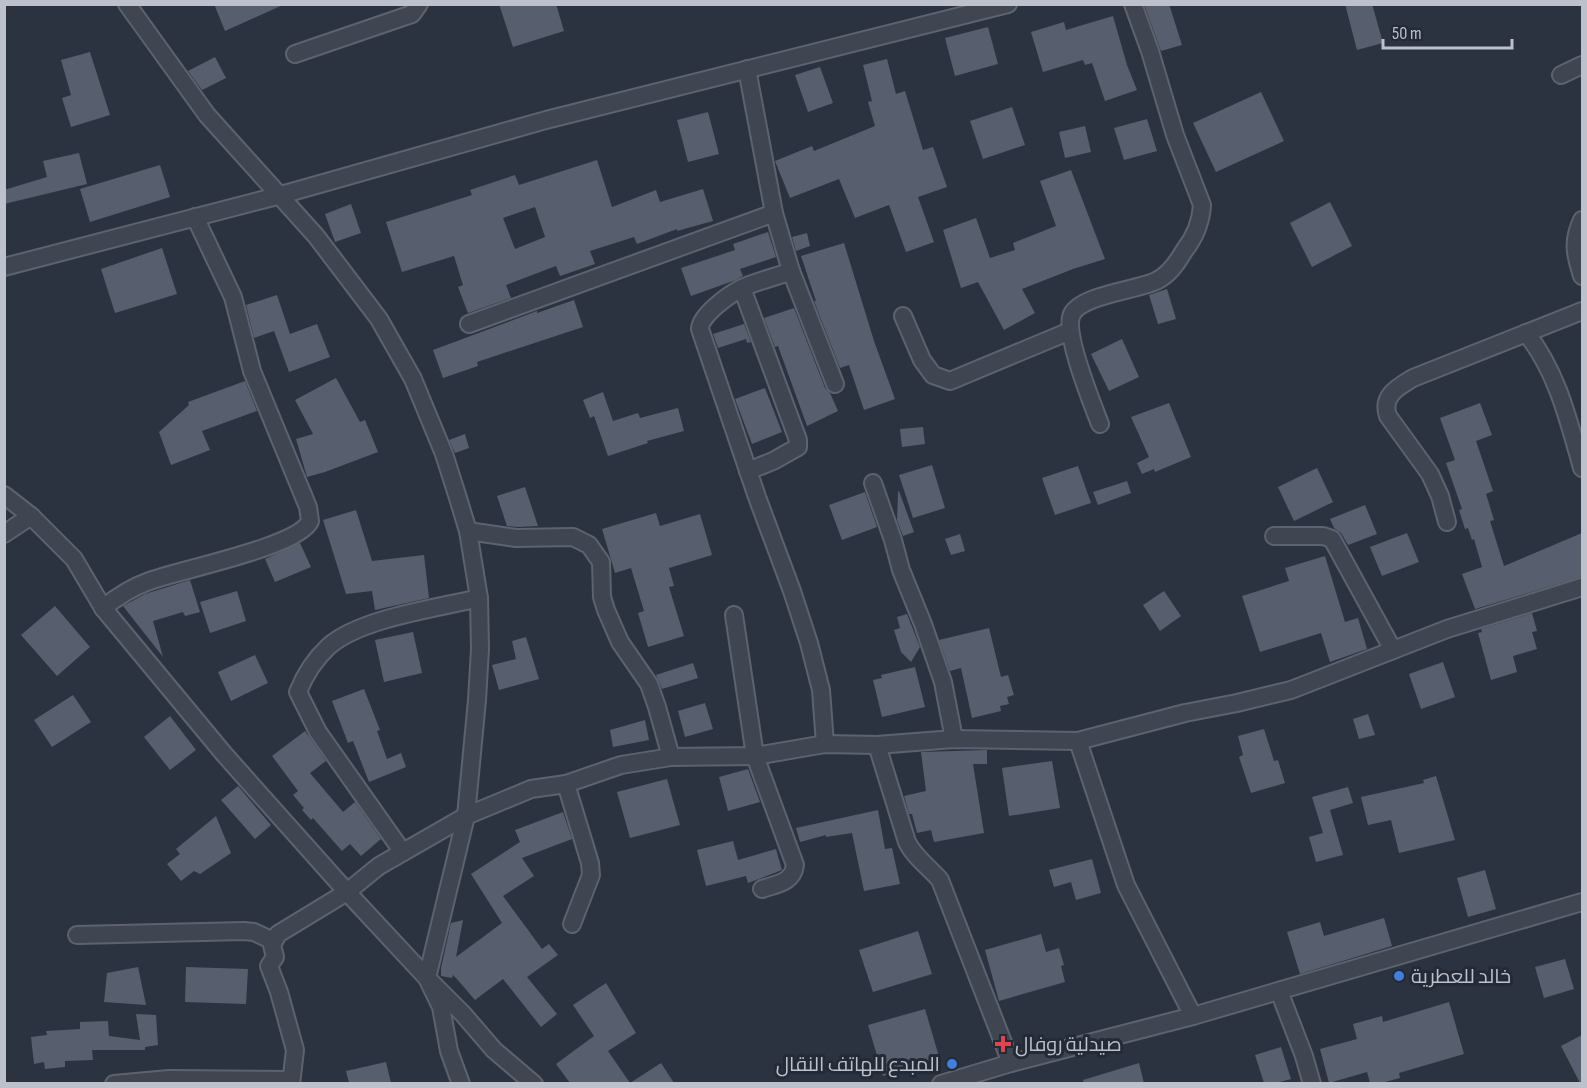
<svg xmlns="http://www.w3.org/2000/svg" width="1587" height="1088" viewBox="0 0 1587 1088" font-family="'Sofia Sans Condensed',Cairo,sans-serif">
<rect width="100%" height="100%" fill="#2b3341"/>
<g fill="#575f6e" fill-rule="evenodd">
<path d="M214,4H285L225,31Z"/>
<path d="M499,4H556L564,31L513,47Z"/>
<path d="M1144,4H1169L1182,45L1161,51Z"/>
<path d="M1345,4H1372L1383,43L1357,50Z"/>
<path d="M1113,16L1127,65L1137,90L1105,101L1092,63L1085,65L1083,60L1043,72L1031,32L1064,22L1066,30Z"/>
<path d="M988,27L998,64L955,76L945,38Z"/>
<path d="M90,52L110,115L71,127L62,98L71,95L61,60Z"/>
<path d="M215,57L226,78L202,90L188,71Z"/>
<path d="M887,59L896,94L905,91L923,150L933,147L947,187L918,197L934,242L906,252L889,205L855,218L839,179L790,198L775,161L812,146L814,151L875,126L868,102L872,101L863,65Z"/>
<path d="M820,67L833,103L808,112L795,75Z"/>
<path d="M1261,92L1284,141L1216,172L1193,123Z"/>
<path d="M1012,107L1025,145L983,159L970,121Z"/>
<path d="M708,112L719,154L688,162L677,120Z"/>
<path d="M1147,119L1157,151L1124,160L1114,128Z"/>
<path d="M1085,126L1091,152L1065,158L1059,132Z"/>
<path d="M79,153L87,184L4,204V190L47,177L43,161Z"/>
<path d="M597,160L612,207L656,190L660,202L703,189L713,221L677,231V229L637,244L634,237L590,251L595,264L560,276L556,266L506,285L511,298L468,313L458,287L463,285L454,256L402,272L386,222L472,195L470,190L515,175L519,185ZM535,207L545,237L515,249L503,218Z"/>
<path d="M160,165L170,197L90,222L80,189Z"/>
<path d="M1071,170L1105,259L1073,269L1022,289L1035,313L1004,330L978,282L961,288L943,230L976,218L990,258L1015,250L1013,243L1056,226L1040,181Z"/>
<path d="M1330,202L1352,246L1312,267L1290,223Z"/>
<path d="M351,204L361,233L335,242L325,214Z"/>
<path d="M768,232L776,257L740,269L743,276L733,281L691,296L681,268L735,250L733,244Z"/>
<path d="M807,233L810,246L796,251L792,237Z"/>
<path d="M844,243L874,341L895,399L864,410L849,365L840,368L814,301H816L801,256Z"/>
<path d="M162,248L177,294L115,313L101,269Z"/>
<path d="M1167,289L1176,319L1158,324L1149,295Z"/>
<path d="M277,295L290,334L317,324L330,357L289,372L274,331L254,338L246,305Z"/>
<path d="M574,300L583,327L477,362L478,366L443,378L433,350L537,311V313Z"/>
<path d="M794,308L825,388L830,393L838,411L807,426L778,346L775,347L764,318Z"/>
<path d="M744,324L751,342L747,343L746,339L718,348L713,334Z"/>
<path d="M1122,339L1139,377L1109,391L1091,354Z"/>
<path d="M336,378L360,422L365,420L378,452L325,472L307,477L296,439L313,434L295,400Z"/>
<path d="M245,381L257,411L202,431L210,450L171,465L159,432L189,405L188,402Z"/>
<path d="M765,388L782,432L752,444L735,399Z"/>
<path d="M603,392L613,421L638,413L640,418L678,408L684,431L647,441L648,443L608,456L594,416L590,418L583,400Z"/>
<path d="M1169,403L1191,457L1155,472L1154,469L1142,474L1137,463L1149,457L1131,417Z"/>
<path d="M1480,403L1492,435L1476,441L1493,491L1486,494L1494,520L1490,521L1504,566L1582,533V577L1475,609L1462,574L1482,567L1474,539L1472,540L1468,528L1465,529L1459,510L1462,509L1446,463L1455,460L1440,418Z"/>
<path d="M923,427L925,444L902,447L900,429Z"/>
<path d="M465,434L469,448L455,453L449,440Z"/>
<path d="M932,465L945,508L913,518L899,475Z"/>
<path d="M1078,466L1091,503L1055,515L1042,478Z"/>
<path d="M1317,468L1333,502L1294,521L1278,487Z"/>
<path d="M1127,481L1131,493L1098,505L1093,492Z"/>
<path d="M525,487L538,526L517,527L507,526L497,496Z"/>
<path d="M899,491L914,532L903,536L897,520L898,492Z"/>
<path d="M865,492L877,527L842,540L829,505Z"/>
<path d="M1365,505L1377,534L1348,545L1341,533L1334,528L1330,519Z"/>
<path d="M356,510L372,561L424,555L429,598L375,610L372,591L346,594L323,520Z"/>
<path d="M656,513L660,526L700,514L712,555L669,568L674,586L669,587L684,636L648,647L638,613L644,611L631,568L615,573L602,529Z"/>
<path d="M1407,533L1419,562L1382,576L1370,547Z"/>
<path d="M960,534L965,551L951,555L945,539Z"/>
<path d="M300,543L311,567L275,582L265,559Z"/>
<path d="M1325,556L1345,622L1358,618L1367,649L1330,662L1321,633L1260,652L1242,596L1289,581L1285,568Z"/>
<path d="M190,580L200,612L185,616L183,612L153,621L163,657L123,606L145,594Z"/>
<path d="M237,591L246,621L210,633L200,602Z"/>
<path d="M1164,591L1181,616L1160,631L1143,605Z"/>
<path d="M55,606L90,647L57,676L21,635Z"/>
<path d="M1532,613L1537,631L1532,632L1537,649L1513,656L1517,672L1491,680L1478,633L1482,632L1481,629Z"/>
<path d="M907,614L920,647L911,662L901,652L894,630L900,628L897,617Z"/>
<path d="M989,628L1001,677L1008,675L1014,695L1007,697L1009,704L1000,706L1001,711L972,718L961,668L950,671L939,640Z"/>
<path d="M413,632L422,673L384,682L375,640Z"/>
<path d="M526,637L539,679L499,690L492,665L516,659L512,641Z"/>
<path d="M255,655L268,683L231,701L218,672Z"/>
<path d="M1443,662L1455,697L1421,709L1409,674Z"/>
<path d="M693,663L698,678L662,689L656,675Z"/>
<path d="M915,667L925,707L882,717L873,680L882,678L881,675Z"/>
<path d="M364,689L380,730L377,731L387,759L401,753L406,767L369,782L353,741L348,743L332,701Z"/>
<path d="M73,695L91,722L52,747L34,720Z"/>
<path d="M705,703L713,729L685,737L678,711Z"/>
<path d="M1368,714L1375,735L1359,739L1353,719Z"/>
<path d="M170,716L196,750L170,770L144,737Z"/>
<path d="M645,720L649,740L613,747L610,730Z"/>
<path d="M1264,729L1274,761L1278,760L1285,783L1251,793L1239,757L1243,755L1238,736Z"/>
<path d="M305,731L326,761L310,773L343,812L355,802L381,839L361,856L350,844L342,851L313,818L311,820L302,810L304,808L293,795L298,791L272,756Z"/>
<path d="M987,750V764H973L984,833L934,842L931,830L917,833L912,814H909L904,796L926,791L921,752Z"/>
<path d="M1052,761L1060,808L1009,816L1002,768Z"/>
<path d="M748,769L760,802L728,811L719,777Z"/>
<path d="M1436,776L1455,840L1399,853L1391,820L1368,825L1361,797L1424,783L1423,780Z"/>
<path d="M667,779L680,825L630,838L617,792Z"/>
<path d="M238,786L271,825L255,839L221,800Z"/>
<path d="M1348,787L1353,803L1330,810L1343,855L1316,862L1309,837L1323,833L1312,797Z"/>
<path d="M878,810L885,849L892,848L900,884L864,891L852,833L826,837V835L800,842L796,828Z"/>
<path d="M563,812L572,839L522,858L534,876L503,896L542,949L549,944L558,955L527,977L557,1014L541,1027L503,979L475,1000L456,978L453,975L452,978L441,976V968L451,923L463,920L456,957L502,923L471,874L520,842L515,830Z"/>
<path d="M216,816L231,853L200,874L194,871L181,881L167,864L180,854L176,849Z"/>
<path d="M733,841L738,860L776,849L782,870L748,883L746,876L706,886L697,850Z"/>
<path d="M1092,859L1101,893L1076,900L1071,882L1054,887L1049,870Z"/>
<path d="M1485,870L1496,909L1468,917L1457,878Z"/>
<path d="M1384,918L1392,946L1300,974L1287,932L1320,922L1324,936Z"/>
<path d="M918,931L932,974L873,992L859,950Z"/>
<path d="M1041,934L1046,952L1059,948L1064,965L1061,966L1065,982L999,1001L985,950Z"/>
<path d="M1565,959L1574,989L1544,998L1535,967Z"/>
<path d="M138,967L146,1005L104,1002L107,973Z"/>
<path d="M186,967L248,969L246,1004L185,1002Z"/>
<path d="M606,983L636,1033L608,1051L630,1083L661,1063L674,1083H570L556,1064L594,1036L573,1005Z"/>
<path d="M1449,1002L1464,1054L1399,1073L1400,1078L1381,1083H1370L1367,1072L1329,1083L1320,1049L1357,1039L1353,1024L1382,1016L1383,1022Z"/>
<path d="M925,1009L940,1060L883,1076L868,1025Z"/>
<path d="M136,1014L156,1015L158,1045L145,1047V1050H92L93,1060L65,1061V1067L45,1069L44,1062L34,1064L31,1037L47,1035L46,1031L80,1029V1022L108,1021L109,1036L140,1040Z"/>
<path d="M1582,1035V1083H1580L1561,1046Z"/>
<path d="M1281,1047L1291,1079L1276,1083H1264L1255,1055Z"/>
<path d="M386,1062L391,1083H349L346,1071Z"/>
<path d="M1139,1063L1144,1083H1084L1083,1080Z"/>
</g>
<g fill="none" stroke-linecap="round" stroke-linejoin="round">
<defs>
<g id="minor">
<path d="M127,4L207,115L316,236L379,319L413,379L444,454L458,498L468,531L479,598L480,649L477,700L466,816L427,978L441,1007L449,1051L461,1084"/>
<path d="M295,54L412,14L419,4"/>
<path d="M747,69L774,213L791,271L835,384"/>
<path d="M1561,75L1582,65"/>
<path d="M1582,220C1572,241 1575,254 1582,276"/>
<path d="M4,267L281,195L546,120L1008,4"/>
<path d="M791,271C776,277 757,281 742,288C730,294 700,315 700,329L757,497L792,591L809,643L821,690L825,744"/>
<path d="M742,288L798,440V447L773,461L748,471"/>
<path d="M903,316L922,360L933,375L950,381L1070,331"/>
<path d="M469,324L774,213"/>
<path d="M1526,333C1557,371 1569,422 1582,468"/>
<path d="M1100,424C1092,403 1063,332 1072,314C1082,295 1137,290 1156,281C1169,275 1177,263 1184,251C1195,237 1201,223 1202,205L1175,135L1150,51L1133,4"/>
<path d="M873,483L893,540L901,570L923,624L943,682L954,739"/>
<path d="M4,495L31,516L74,559L103,608L224,754L347,892L427,978L463,1014L494,1050L534,1084"/>
<path d="M1447,522L1440,496L1430,474L1388,416C1381,396 1398,387 1413,378L1582,311"/>
<path d="M468,531L516,538L573,537L589,545L601,562L602,597L606,610L620,642L649,684L657,707L671,757"/>
<path d="M4,534L31,516"/>
<path d="M1274,536H1323L1332,539L1393,650"/>
<path d="M103,608C117,597 130,588 147,582C177,570 299,547 310,521L308,507L252,371L233,297L195,217"/>
<path d="M734,615L755,756L795,865C793,883 776,884 762,889"/>
<path d="M1078,741L1126,885L1193,1016"/>
<path d="M877,745L907,842C914,857 929,867 940,880L1011,1063"/>
<path d="M566,784L590,863L591,875L572,924"/>
<path d="M402,851L318,732L298,692C305,674 315,659 329,646C361,618 438,608 479,598"/>
<path d="M77,935L244,931L254,932L273,941"/>
<path d="M1279,991L1304,1056L1312,1084"/>
<path d="M114,1084L169,1079L291,1080"/>
<path d="M291,1084L295,1050L279,992L269,966L275,957L272,945L278,934L347,892L379,866L466,816L531,789L566,784L621,765L671,757L755,756L825,744L877,745L954,739L1078,741L1185,713L1237,703L1291,690L1447,629L1582,587"/>
<path d="M941,1084L1011,1063L1193,1016L1582,902"/>
</g>
</defs>
<use href="#minor" stroke="#5d636e" stroke-width="20"/>
<use href="#minor" stroke="#3f4551" stroke-width="16"/>
</g>
<g fill="#3f7fe0" stroke="#242a36" stroke-width="2">
<circle cx="1399" cy="976" r="6"/>
<circle cx="952" cy="1064" r="6"/>
</g>
<path fill="#e0444e" stroke="#242a36" stroke-width="2" d="M1000 1035h6v6h6v6h-6v6h-6v-6h-6v-6h6z"/>
<g text-anchor="middle" stroke-width="6" stroke-linejoin="round" paint-order="stroke">
<g font-size="20" fill="#bcc1cb" stroke="#242a36" text-anchor="start">
<text x="1411" y="983">خالد للعطرية</text>
<text x="1015" y="1051">صيدلية روفال</text>
<text x="940" y="1071" text-anchor="end">المبدع للهاتف النقال</text>
</g>
</g>
<rect width="1587" height="1088" fill="none" stroke="#bcc1cb" stroke-width="12"/>
<path d="M1383 39v9h129v-9" fill="none" stroke="#bcc1cb" stroke-width="3"/>
<text x="1392" y="39" font-size="18" fill="#bcc1cb" stroke="#242a36" stroke-width="4.5" paint-order="stroke">50 m</text>
</svg>
